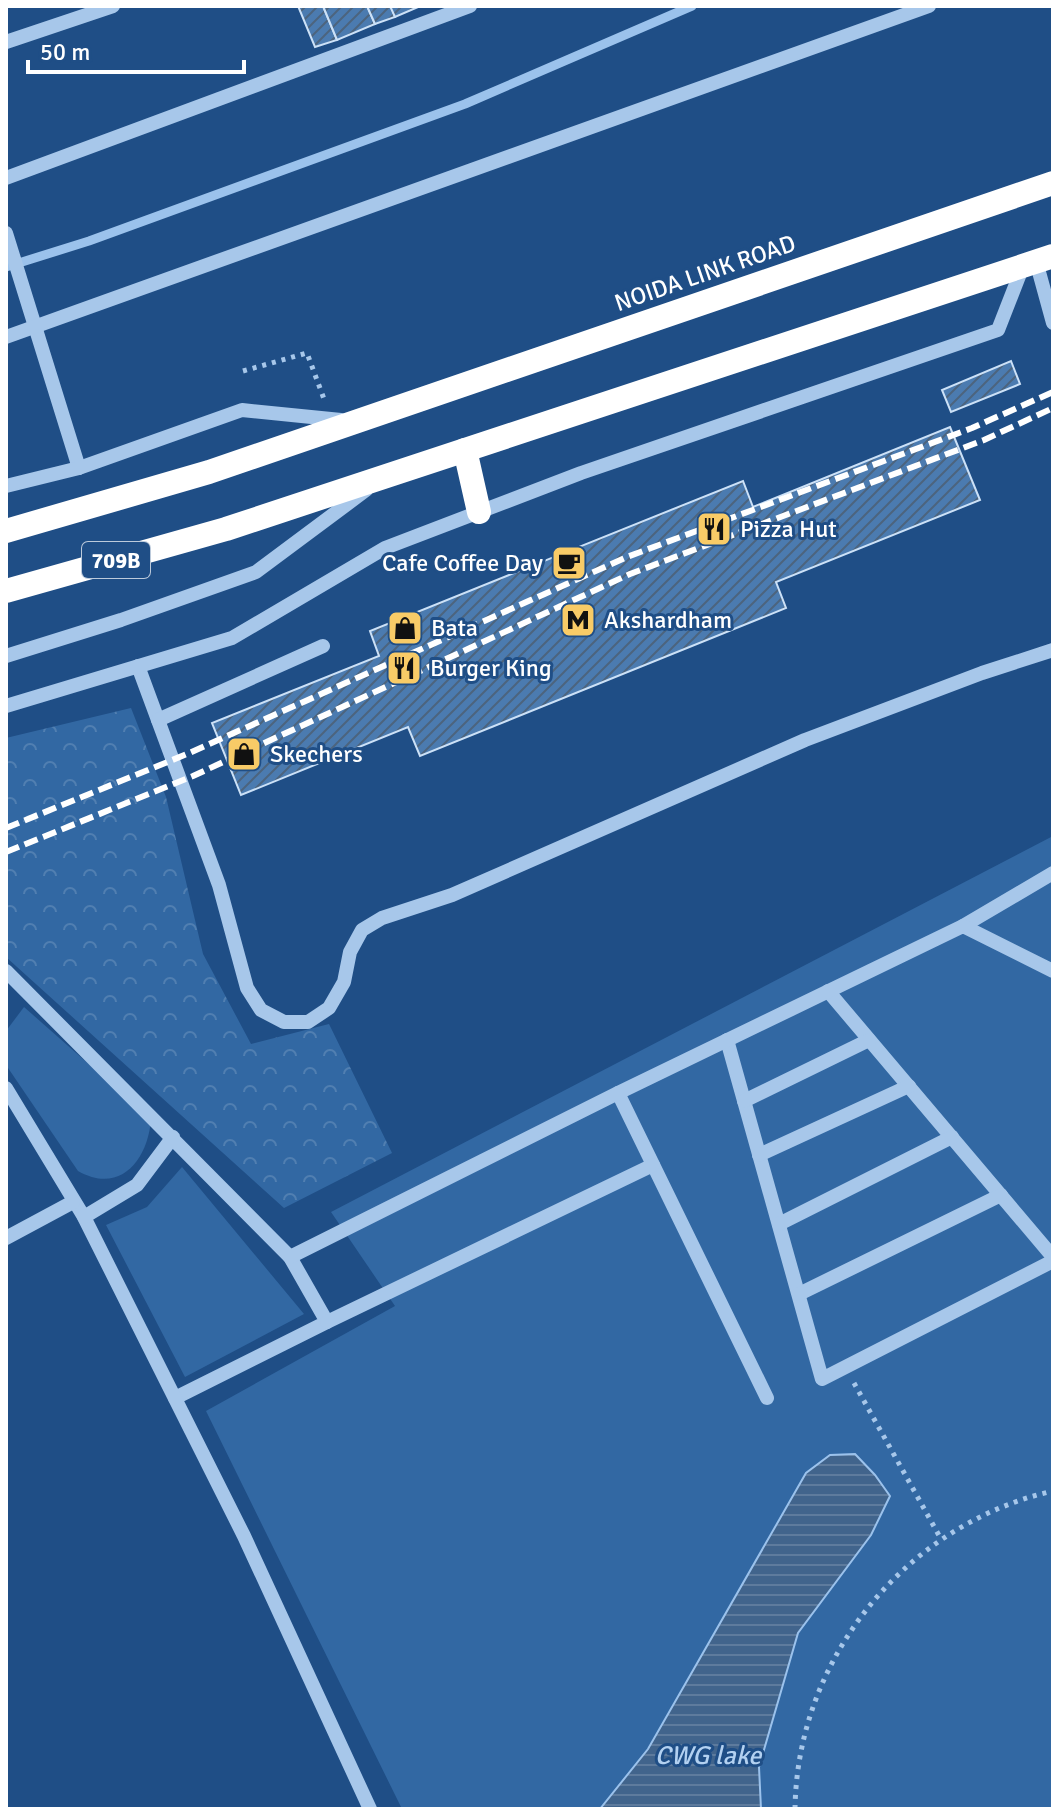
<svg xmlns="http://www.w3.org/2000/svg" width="1059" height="1815" viewBox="0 0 1059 1815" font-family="Signika,sans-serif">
<defs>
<pattern id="park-crowns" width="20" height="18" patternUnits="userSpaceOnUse" patternTransform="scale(2)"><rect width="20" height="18" fill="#3268a3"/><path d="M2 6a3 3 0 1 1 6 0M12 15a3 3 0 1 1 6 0" fill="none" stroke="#517fb1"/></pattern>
<pattern id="water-rules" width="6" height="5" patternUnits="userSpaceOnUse" patternTransform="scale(2)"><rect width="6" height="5" fill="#41648c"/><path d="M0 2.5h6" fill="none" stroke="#5e7b9d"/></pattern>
<pattern id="building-hatch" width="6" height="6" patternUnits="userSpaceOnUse" patternTransform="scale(2)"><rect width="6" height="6" fill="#4b7bb0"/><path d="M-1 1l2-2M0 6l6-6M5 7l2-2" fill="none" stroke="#4c647e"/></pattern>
</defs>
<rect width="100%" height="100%" fill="#1f4e86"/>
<path fill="url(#park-crowns)" d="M131,708L166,797L203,954L251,1044L329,1024L392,1153L284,1208L6,957V738Z"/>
<g fill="#3268a3">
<path d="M1053,836V1809H402L206,1411L395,1306L331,1212Z"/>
<path d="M24,1007L151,1119C148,1160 120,1195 78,1171L6,1065V1031Z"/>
<path d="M182,1167L304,1314L185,1377L106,1225L147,1207Z"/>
</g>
<path fill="url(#water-rules)" stroke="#9bc2ec" stroke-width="2" d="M855,1454L875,1475L890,1496L871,1535L798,1633L759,1767L761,1809H600L648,1749L806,1473L830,1455Z"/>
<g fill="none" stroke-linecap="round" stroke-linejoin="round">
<path stroke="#9bc2ec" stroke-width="9" d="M6,267L89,241L465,104L692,6"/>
</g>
<g fill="url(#building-hatch)" stroke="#cce1f7" stroke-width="2">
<path d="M298,6H323L337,40L315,47Z"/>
<path d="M323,6H367L375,24L337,40Z"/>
<path d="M367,6H391L395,17L375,24Z"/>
<path d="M390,6H418V7L395,17Z"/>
<path d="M1011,361L1020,384L951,412L942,390Z"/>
<path d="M950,427L980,500L776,582L786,608L420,756L408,727L241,795L212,723L379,656L370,631L743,481L753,507Z"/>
</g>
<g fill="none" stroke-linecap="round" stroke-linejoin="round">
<g stroke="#a7c7ea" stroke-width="5" stroke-dasharray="4 6" stroke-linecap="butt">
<path d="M243,371L307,353L324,399"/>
<path d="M854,1383L941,1539"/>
<path d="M795,1809C797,1658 906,1524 1053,1491"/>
</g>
<g stroke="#a7c7ea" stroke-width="14">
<path d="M6,42L113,6"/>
<path d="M6,178L470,6"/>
<path d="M6,233L79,468"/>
<path d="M1036,261L1053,323"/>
<path d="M6,337L929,6"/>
<path d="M6,486L79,468L242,410L341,420"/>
<path d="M6,656L121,620L256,572L366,490"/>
<path d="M138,666L219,885L247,988L261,1010L284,1022H308L329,1008L344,982L350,952L362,930L382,918L452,895L805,740L982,673L1053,650"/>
<path d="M6,706L232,638L385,548L581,473L998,330L1023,266"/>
<path d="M158,720L323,646"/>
<path d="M963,926L1053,873"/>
<path d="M6,971L290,1257L327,1322L175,1398"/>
<path d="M828,991L1053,1257"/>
<path d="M727,1040L822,1379L1053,1261"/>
<path d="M6,1088L84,1217L244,1536L370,1809"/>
<path d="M618,1093L767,1398"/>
<path d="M744,1101L869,1040"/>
<path d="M759,1155L909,1086"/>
<path d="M84,1217L137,1185L173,1137"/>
<path d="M779,1224L952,1137"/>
<path d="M6,1238L73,1202"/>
<path d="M290,1257L618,1093L963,926L1053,971"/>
<path d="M799,1294L1001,1195"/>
<path d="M327,1322L653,1165"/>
</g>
<g stroke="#fff" stroke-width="24">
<path d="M465,450L479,512"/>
<path d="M6,531L209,472L1053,183"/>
<path d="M6,591L226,529L1053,256"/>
</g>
<g stroke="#fff" stroke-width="6" stroke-dasharray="14 6" stroke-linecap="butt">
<path d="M6,828L187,754L627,557L972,428L1053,392"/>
<path d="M6,852L193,776L630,574L984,440L1053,408"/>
</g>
</g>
<defs>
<symbol id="restaurant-square" viewBox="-11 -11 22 22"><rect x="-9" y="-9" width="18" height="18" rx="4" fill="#f8cb67" stroke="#1f4e86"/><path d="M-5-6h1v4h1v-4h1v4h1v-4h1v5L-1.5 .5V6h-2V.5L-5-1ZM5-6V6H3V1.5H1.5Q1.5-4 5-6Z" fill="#111"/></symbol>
<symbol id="cafe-square" viewBox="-11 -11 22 22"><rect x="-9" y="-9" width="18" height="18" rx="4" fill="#f8cb67" stroke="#1f4e86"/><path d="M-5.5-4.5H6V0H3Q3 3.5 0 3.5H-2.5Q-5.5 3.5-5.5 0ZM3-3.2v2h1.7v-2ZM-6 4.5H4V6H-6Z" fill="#111"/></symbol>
<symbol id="metro-square" viewBox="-11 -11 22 22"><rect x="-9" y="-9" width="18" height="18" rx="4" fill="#f8cb67" stroke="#1f4e86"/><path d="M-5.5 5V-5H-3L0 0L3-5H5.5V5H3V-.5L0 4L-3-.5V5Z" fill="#111"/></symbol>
<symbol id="shop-square" viewBox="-11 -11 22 22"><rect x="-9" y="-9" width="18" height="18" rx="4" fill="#f8cb67" stroke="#1f4e86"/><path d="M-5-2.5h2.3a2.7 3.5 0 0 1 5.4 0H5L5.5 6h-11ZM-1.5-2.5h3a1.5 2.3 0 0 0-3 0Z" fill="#111"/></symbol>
</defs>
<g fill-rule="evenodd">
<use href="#restaurant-square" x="694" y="509" width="40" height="40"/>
<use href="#cafe-square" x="549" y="543" width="40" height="40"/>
<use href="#metro-square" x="558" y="600" width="40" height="40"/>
<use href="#shop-square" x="385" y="608" width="40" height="40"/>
<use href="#restaurant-square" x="384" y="648" width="40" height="40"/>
<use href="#shop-square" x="224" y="734" width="40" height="40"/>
</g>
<g text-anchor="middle" stroke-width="6" stroke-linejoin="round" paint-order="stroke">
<rect fill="#1f4e86" stroke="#bccadb" stroke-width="2" x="82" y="542" width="68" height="36" rx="6"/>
<g font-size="22" font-weight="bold" fill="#fff">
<text x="116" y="568">709B</text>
</g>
<g font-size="24" fill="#fff" stroke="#1f4e86">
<text transform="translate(705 273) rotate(-19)" y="8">NOIDA LINK ROAD</text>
</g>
<g font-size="24" fill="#fff" stroke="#1f4e86" text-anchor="start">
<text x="740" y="537">Pizza Hut</text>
<text x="543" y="571" text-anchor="end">Cafe Coffee Day</text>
<text x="604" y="628">Akshardham</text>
<text x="431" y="636">Bata</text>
<text x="430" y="676">Burger King</text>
<text x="270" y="762">Skechers</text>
</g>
<g font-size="26" font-style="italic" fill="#b3d1f1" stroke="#1f4e86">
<text x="708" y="1764">CWG lake</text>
</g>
</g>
<rect width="1059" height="1815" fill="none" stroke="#ffffff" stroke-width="16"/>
<path d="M28 60v12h216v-12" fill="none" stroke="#ffffff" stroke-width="4"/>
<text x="40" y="60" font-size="24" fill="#ffffff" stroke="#1f4e86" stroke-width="6" paint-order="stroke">50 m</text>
</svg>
